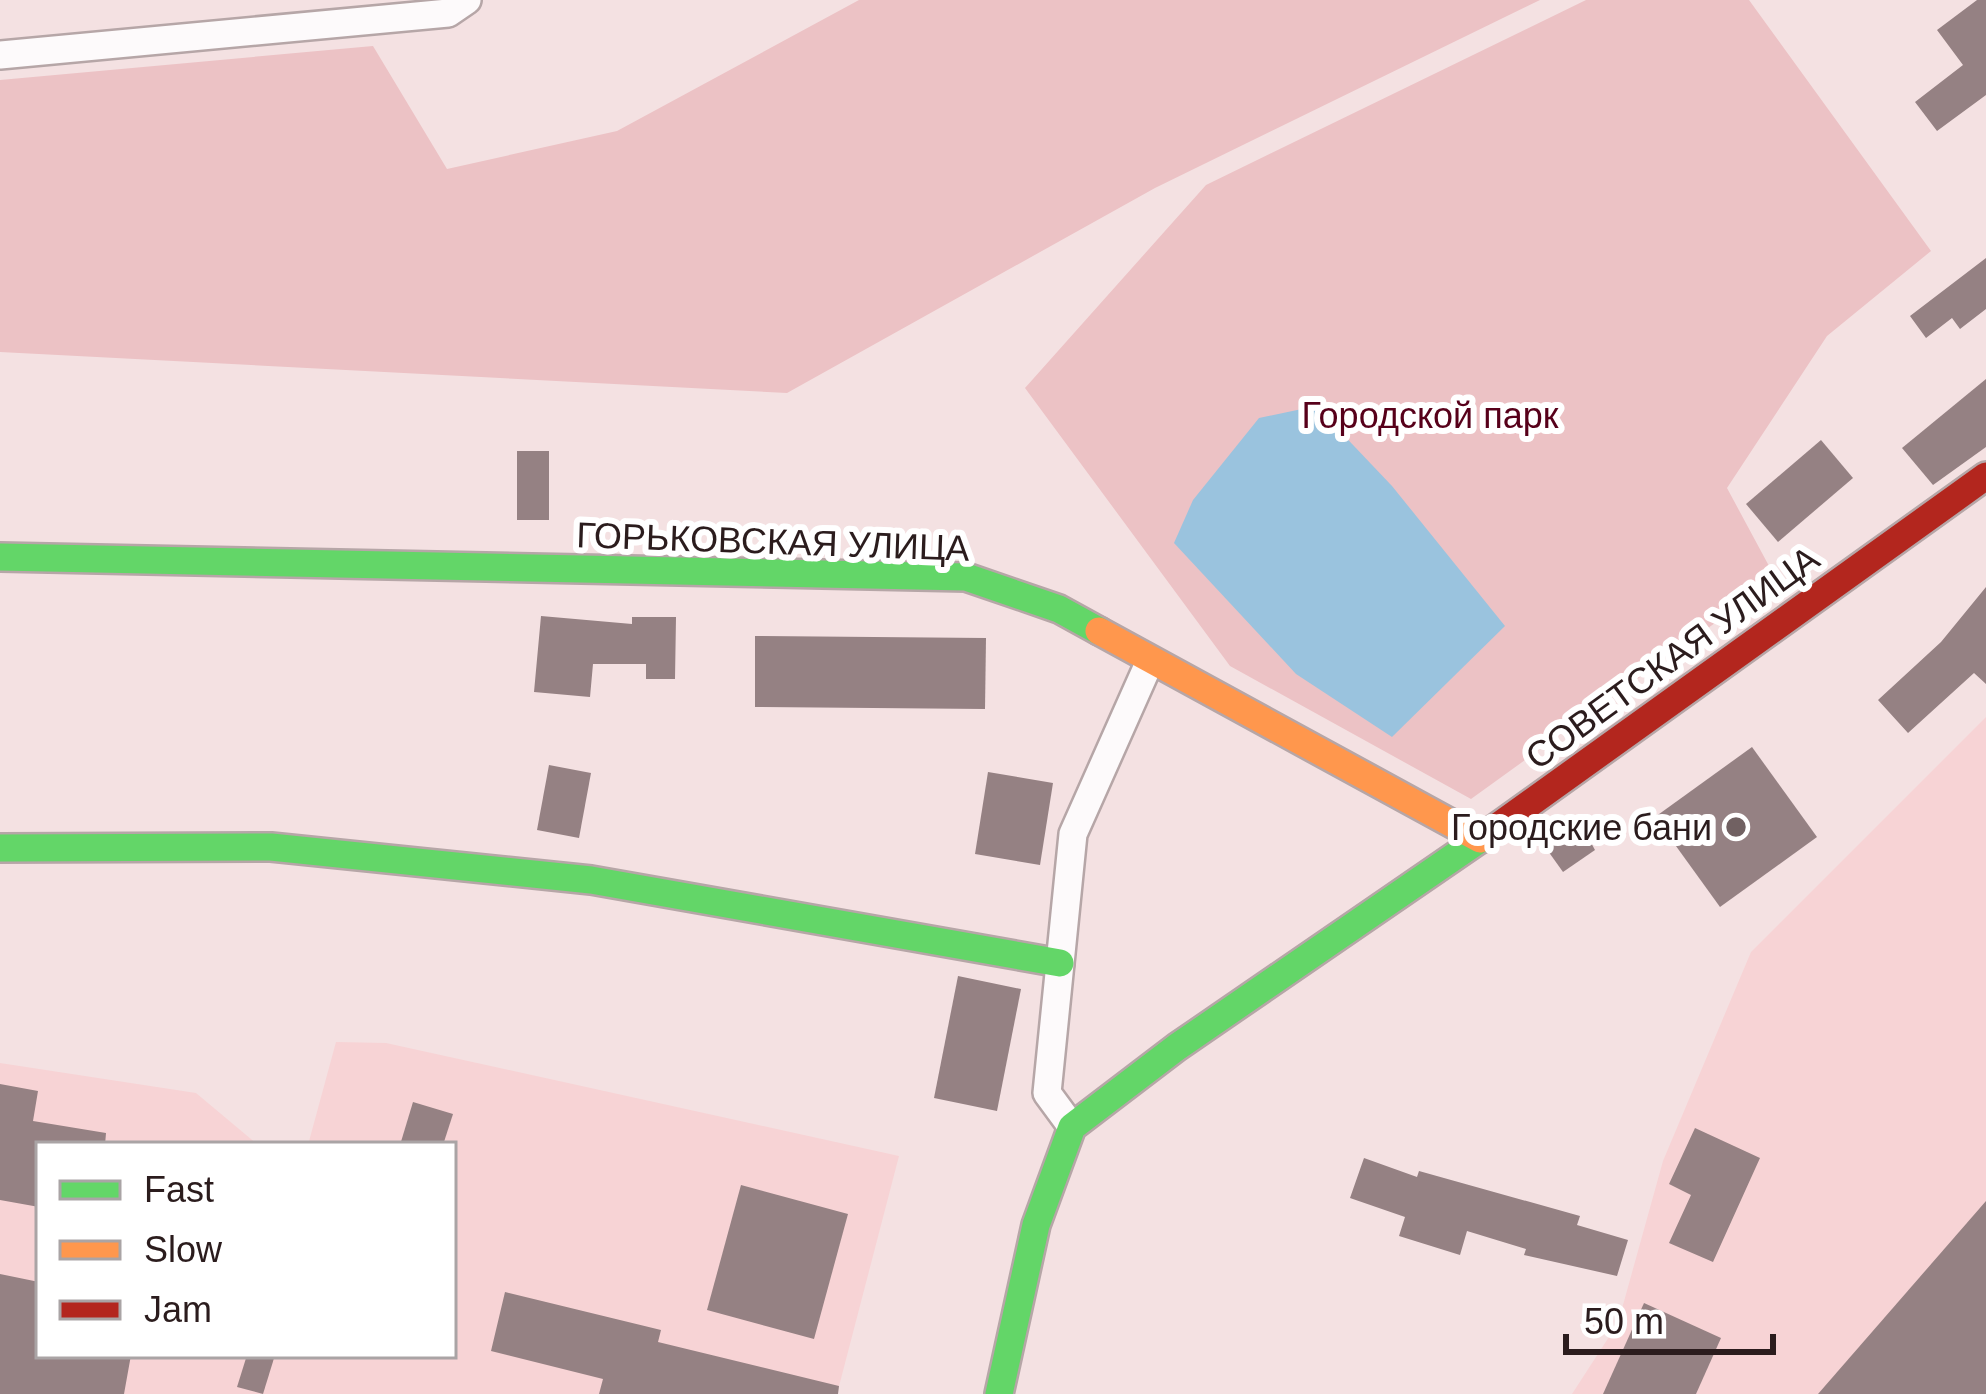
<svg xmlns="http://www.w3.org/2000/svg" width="1986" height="1394" viewBox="0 0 1986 1394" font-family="Arial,sans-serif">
<rect width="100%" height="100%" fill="#f4e1e2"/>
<g fill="#f7d3d5">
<path d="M1986,717V1394H1572L1618,1323L1663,1161L1751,952Z"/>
<path d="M336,1042L386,1043L899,1156L837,1394H0V1063L196,1093L258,1145H39V1355H453V1145H308Z"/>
</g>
<g fill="#ecc2c5">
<path d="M859,0H1540L1155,188L787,393L0,352V80L373,46L447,169L617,131Z"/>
<path d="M1586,0H1749L1931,251L1827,336L1727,488L1776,579L1471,799L1230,666L1025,388L1206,185Z"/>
</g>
<path fill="#9ac3de" d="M1316,406L1392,486L1505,626L1392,737L1296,674L1174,543L1193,500L1259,418Z"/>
<g fill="#958183">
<path d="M1977,0H1986V95L1937,131L1915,102L1963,65L1937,30Z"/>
<path d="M1986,258V309L1960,329L1952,318L1926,338L1910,316Z"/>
<path d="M1986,379V447L1933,485L1902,448Z"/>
<path d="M1821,440L1853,478L1778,542L1746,504Z"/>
<rect x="517" y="451" width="32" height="69"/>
<path d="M1986,587V684L1974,673L1908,733L1878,700L1941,642Z"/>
<path d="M541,616L632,624V617H676L675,679H646V664H593L590,697L534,692Z"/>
<path d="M755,636L986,638L985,709L755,707Z"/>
<path d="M1752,747L1817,837L1720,907L1655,817Z"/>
<path d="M549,765L591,773L579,838L537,830Z"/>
<path d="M988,772L1053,783L1040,865L975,854Z"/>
<path d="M1578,819L1595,850L1563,872L1543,844Z"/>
<path d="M958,976L1021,989L997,1111L934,1098Z"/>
<path d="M0,1084L38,1091L33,1121L106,1133L105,1145H39V1207L0,1200Z"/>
<path d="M413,1102L453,1114L443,1145H400Z"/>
<path d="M1695,1128L1760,1158L1713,1262L1669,1243L1691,1195L1669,1184Z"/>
<path d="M1364,1158L1417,1177L1419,1171L1580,1216L1577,1225L1628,1240L1617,1276L1524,1255L1526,1249L1467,1231L1460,1255L1399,1236L1405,1217L1350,1198Z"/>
<path d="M741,1185L848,1214L814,1339L707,1310Z"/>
<path d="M1986,1201V1394H1818Z"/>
<path d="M0,1274L39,1282V1355H131L124,1394H0Z"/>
<path d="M505,1292L661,1330L658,1342L839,1386L838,1394H599L603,1379L491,1351Z"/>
<path d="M1644,1303L1721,1338L1696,1394H1603Z"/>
<path d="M247,1355H275L263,1394L237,1387Z"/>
</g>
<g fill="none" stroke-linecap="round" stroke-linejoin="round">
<defs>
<g id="street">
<path d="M0,55L448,13L467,0"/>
<path d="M1072,1127L1047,1093L1073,834L1150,661"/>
</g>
<g id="fast">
<path d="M0,557L966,577L1059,609L1099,631"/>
<path d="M0,848L271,847L591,880L1060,963"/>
<path d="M999,1394L1036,1225L1072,1127L1177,1047L1490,832"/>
</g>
<path id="slow" d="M1099,631L1480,839"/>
<path id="jam" d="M1490,832L1986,476"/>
</defs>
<use href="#street" stroke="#b6a6a7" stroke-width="32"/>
<use href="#fast" stroke="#b6a6a7" stroke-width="32"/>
<use href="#slow" stroke="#b6a6a7" stroke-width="32"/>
<use href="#jam" stroke="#b6a6a7" stroke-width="32"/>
<use href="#street" stroke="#fdfafb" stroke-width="27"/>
<use href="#fast" stroke="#63d668" stroke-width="27"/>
<use href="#slow" stroke="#ff974d" stroke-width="27"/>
<use href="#jam" stroke="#b3261e" stroke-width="27"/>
</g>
<circle fill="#716162" stroke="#fff" stroke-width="4.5" cx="1736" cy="827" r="12"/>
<g text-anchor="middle" stroke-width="12" stroke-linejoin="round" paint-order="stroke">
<g font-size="36" fill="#57001a" stroke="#fff">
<text x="1430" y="428">Городской парк</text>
</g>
<g font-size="36" fill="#2b1c1d" stroke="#fff">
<text transform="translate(773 541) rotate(2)" y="13">ГОРЬКОВСКАЯ УЛИЦА</text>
<text transform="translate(1672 657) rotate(-36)" y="13">СОВЕТСКАЯ УЛИЦА</text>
</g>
<g font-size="36" fill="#2b1c1d" stroke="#fff" text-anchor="end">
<text x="1712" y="840">Городские бани</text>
</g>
</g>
<rect x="36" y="1142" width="420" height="216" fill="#ffffff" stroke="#aaa4a5" stroke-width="3"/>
<rect x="60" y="1181" width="60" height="18" fill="#63d668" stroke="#aaa4a5" stroke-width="3"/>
<text x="144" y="1202" font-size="36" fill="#2b1c1d">Fast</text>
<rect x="60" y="1241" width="60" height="18" fill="#ff974d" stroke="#aaa4a5" stroke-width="3"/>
<text x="144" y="1262" font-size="36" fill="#2b1c1d">Slow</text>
<rect x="60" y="1301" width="60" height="18" fill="#b3261e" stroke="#aaa4a5" stroke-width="3"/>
<text x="144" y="1322" font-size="36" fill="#2b1c1d">Jam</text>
<path d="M1566 1334v18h207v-18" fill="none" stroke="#2b1c1d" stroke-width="6"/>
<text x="1584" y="1334" font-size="36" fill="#2b1c1d" stroke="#ffffff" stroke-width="9" paint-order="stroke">50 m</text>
</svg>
